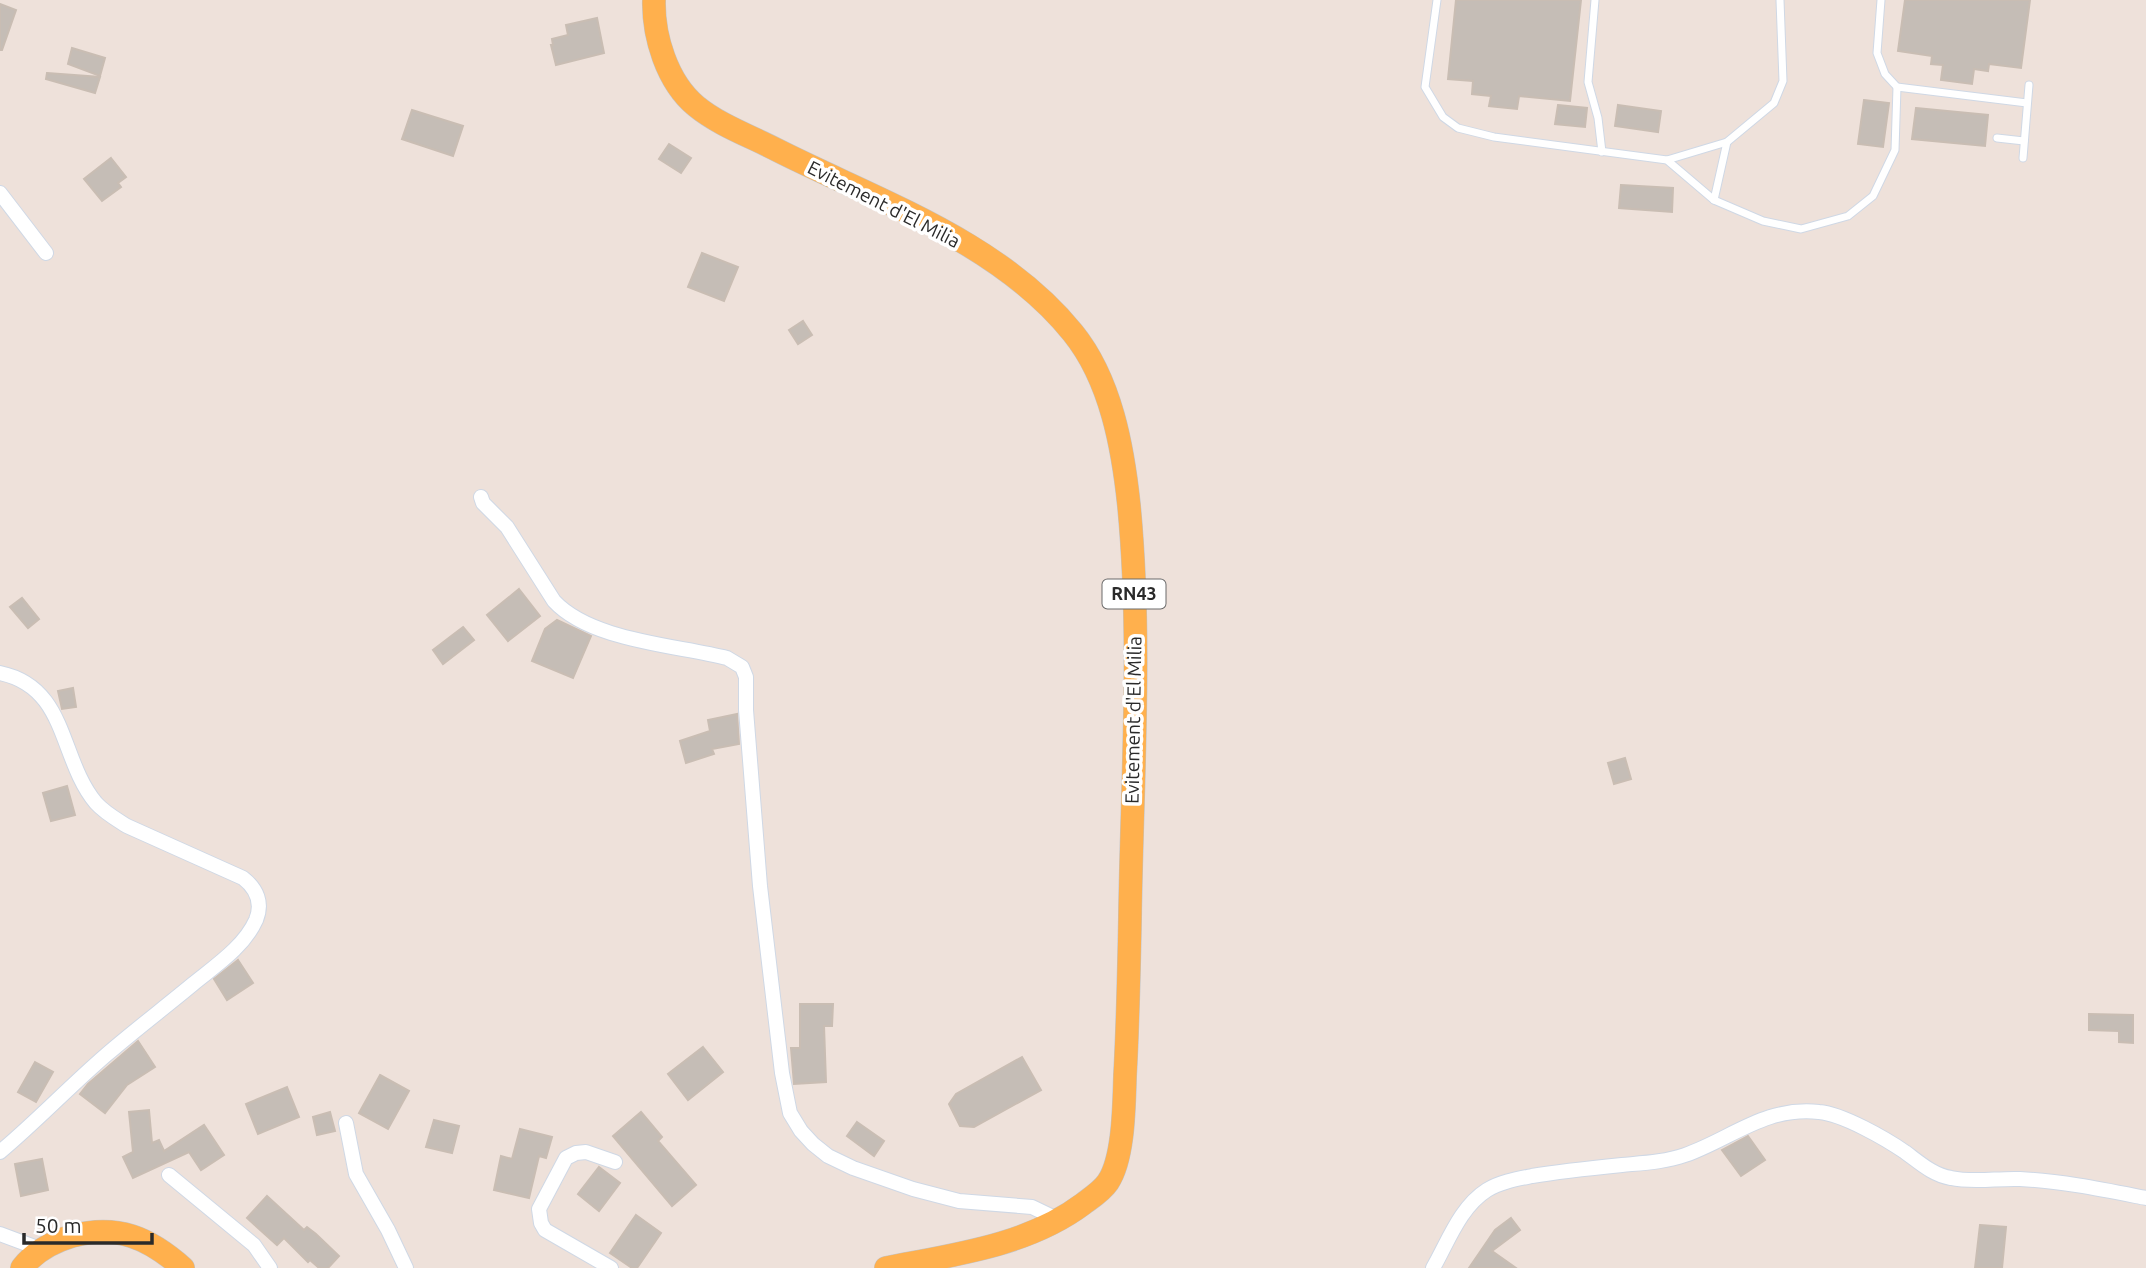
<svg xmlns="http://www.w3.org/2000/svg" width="2146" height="1268" viewBox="0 0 2146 1268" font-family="Ubuntu,sans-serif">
<rect width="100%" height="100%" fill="#eee1da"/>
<g fill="#c5bdb6" stroke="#c9bdb3" stroke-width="2">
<path d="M1456,0H1581L1570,101L1519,96L1517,109L1489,106L1491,96L1472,94L1473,81L1448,79Z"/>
<path d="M1905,0H2030L2021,68L1989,64L1988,71L1974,69L1972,84L1941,80L1943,65L1931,64L1932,56L1898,51Z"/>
<path d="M0,4L16,10L2,50H0Z"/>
<path d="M597,18L604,53L556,65L551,45H553L552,39L568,35L566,25Z"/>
<path d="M72,48L105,58L100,76L68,64Z"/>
<path d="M47,73L100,77L95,93L46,79Z"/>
<path d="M1864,100L1889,103L1883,147L1858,144Z"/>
<path d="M1558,105L1587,108L1585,127L1555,124Z"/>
<path d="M1618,105L1661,111L1658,132L1615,126Z"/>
<path d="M1916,108L1988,115L1985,146L1912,139Z"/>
<path d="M412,110L463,126L453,156L402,139Z"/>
<path d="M669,144L691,158L681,173L659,159Z"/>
<path d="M111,158L126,177L118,183L121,187L102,201L84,179Z"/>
<path d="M1621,185L1673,188L1672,212L1619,208Z"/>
<path d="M702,253L738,267L724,301L688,287Z"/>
<path d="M803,321L812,335L798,344L789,330Z"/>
<path d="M519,589L540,616L508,641L487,615Z"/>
<path d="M22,598L39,619L28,628L10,607Z"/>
<path d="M557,620L591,636L573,678L532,661L545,629Z"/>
<path d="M463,627L474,640L443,664L433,650Z"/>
<path d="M73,688L76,707L62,709L58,691Z"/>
<path d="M737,714L739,744L712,749L714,754L686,763L680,741L710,731L708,720Z"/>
<path d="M1625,758L1631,779L1614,784L1608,763Z"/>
<path d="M67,786L75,815L51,821L43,793Z"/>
<path d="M238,960L253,983L227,1000L214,979Z"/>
<path d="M800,1004H833L832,1026H824L826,1082L794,1084L791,1048H800Z"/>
<path d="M2089,1014L2133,1015V1043L2119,1042V1031L2089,1030Z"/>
<path d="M138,1041L155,1067L127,1085L105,1113L80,1094L88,1084Z"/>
<path d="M703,1047L723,1072L688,1100L668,1074Z"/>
<path d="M1022,1057L1041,1090L974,1127L960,1126L949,1104L956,1094Z"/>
<path d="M35,1062L53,1072L36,1102L18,1092Z"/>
<path d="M380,1075L409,1091L388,1129L359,1113Z"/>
<path d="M287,1087L299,1117L258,1134L246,1104Z"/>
<path d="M149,1110L152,1143L159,1140L164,1151L204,1125L224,1155L201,1170L189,1152L133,1178L123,1157L133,1152L129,1112Z"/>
<path d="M330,1112L335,1131L317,1135L313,1117Z"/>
<path d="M641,1112L662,1137L658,1141L696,1185L672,1206L613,1136Z"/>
<path d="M434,1120L459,1126L452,1153L426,1147Z"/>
<path d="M857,1122L884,1141L874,1156L847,1136Z"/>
<path d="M520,1129L552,1137L546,1158L539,1156L529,1198L494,1190L501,1156L512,1159Z"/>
<path d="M1748,1136L1765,1160L1741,1176L1722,1150Z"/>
<path d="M42,1159L48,1190L21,1196L15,1164Z"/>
<path d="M599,1167L620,1183L599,1211L578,1194Z"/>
<path d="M267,1196L304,1230L307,1227L316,1234L339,1256L328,1268H319L310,1260L308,1262L284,1238L277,1245L247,1218Z"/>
<path d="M636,1215L661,1233L637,1268H632L610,1253Z"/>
<path d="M1511,1218L1520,1230L1492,1251L1516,1268H1469L1495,1230Z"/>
<path d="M1980,1225L2006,1227L2002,1268H1975Z"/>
</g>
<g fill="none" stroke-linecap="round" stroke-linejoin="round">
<defs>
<g id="lane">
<path d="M1437,0L1425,87L1443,117L1458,128L1494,137L1667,160L1714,200L1763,221L1801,229L1848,216L1873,196L1895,150L1897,87L1885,74L1877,53L1881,0"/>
<path d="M1595,0L1588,82L1598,118L1602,152"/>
<path d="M1897,87L2027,103"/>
<path d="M1997,138L2024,141"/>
<path d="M2023,158L2029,85"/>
<path d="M1667,160L1727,142L1774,103L1783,81L1780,0"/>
<path d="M1714,200L1727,142"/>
</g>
<g id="street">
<path d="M0,193L46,253"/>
<path d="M481,497L483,503L507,527L554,601C591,641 676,645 727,658L742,667L746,677V710L760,886L782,1073L790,1113L801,1131L813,1144L828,1156L853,1168L913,1189L959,1201L1032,1207L1059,1220"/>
<path d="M0,673C68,687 59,759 96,803C105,813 116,819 127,826L243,878C257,889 263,903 256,920C244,947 215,966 193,984C164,1008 135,1030 106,1055C70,1086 37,1121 0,1152"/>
<path d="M346,1123L356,1174L388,1230L406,1268"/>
<path d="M169,1175L254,1245L270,1268"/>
<path d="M0,1234L40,1249"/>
<path d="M611,1268L545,1230L541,1223L539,1209L566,1158L576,1153L586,1152L615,1162"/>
<path d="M1433,1268C1448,1242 1460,1207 1487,1190C1500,1182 1517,1179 1532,1176C1562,1171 1592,1168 1622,1165C1643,1163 1665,1162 1685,1155C1731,1139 1765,1106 1819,1112C1843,1114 1886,1139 1905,1152C1920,1163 1933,1175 1951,1178C1974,1183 1997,1178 2020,1179C2062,1181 2105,1190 2146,1198"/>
</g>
<g id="primary">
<path d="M654,0C653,36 667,82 696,106C719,125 750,136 777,150C878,201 1000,242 1073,333C1111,380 1123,448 1129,506C1142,642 1132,780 1130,917C1129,970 1128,1023 1125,1076C1124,1105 1124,1158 1108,1182C1102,1191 1091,1198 1083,1204C1027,1246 952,1255 886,1268"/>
<path d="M22,1268C35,1251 52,1242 72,1236C118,1224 149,1238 183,1268"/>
</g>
</defs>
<use href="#lane" stroke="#cfd8e5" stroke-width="9"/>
<use href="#street" stroke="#cfd8e5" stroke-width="16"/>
<use href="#primary" stroke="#c3c3c3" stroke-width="24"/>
<use href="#lane" stroke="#fff" stroke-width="7"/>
<use href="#street" stroke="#fff" stroke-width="14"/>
<use href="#primary" stroke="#ffb04d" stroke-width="23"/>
</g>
<g text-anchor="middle" stroke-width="7" stroke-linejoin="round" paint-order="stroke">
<rect fill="#fff" stroke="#6a6a6a" stroke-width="2" x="1102.5" y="579.5" width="63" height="29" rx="5"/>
<g font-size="18" font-weight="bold" fill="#2a2a2a">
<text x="1134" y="600">RN43</text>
</g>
<g font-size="19" fill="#2a2a2a" stroke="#fff">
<text transform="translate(884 204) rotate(27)" y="7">Evitement d'El Milia</text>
<text transform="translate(1133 720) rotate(-89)" y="7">Evitement d'El Milia</text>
</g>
</g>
<path d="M24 1233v10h128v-10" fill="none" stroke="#2a2a2a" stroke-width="3.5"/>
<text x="35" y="1233" font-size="21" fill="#2a2a2a" stroke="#ffffff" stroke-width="5" paint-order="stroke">50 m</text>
</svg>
